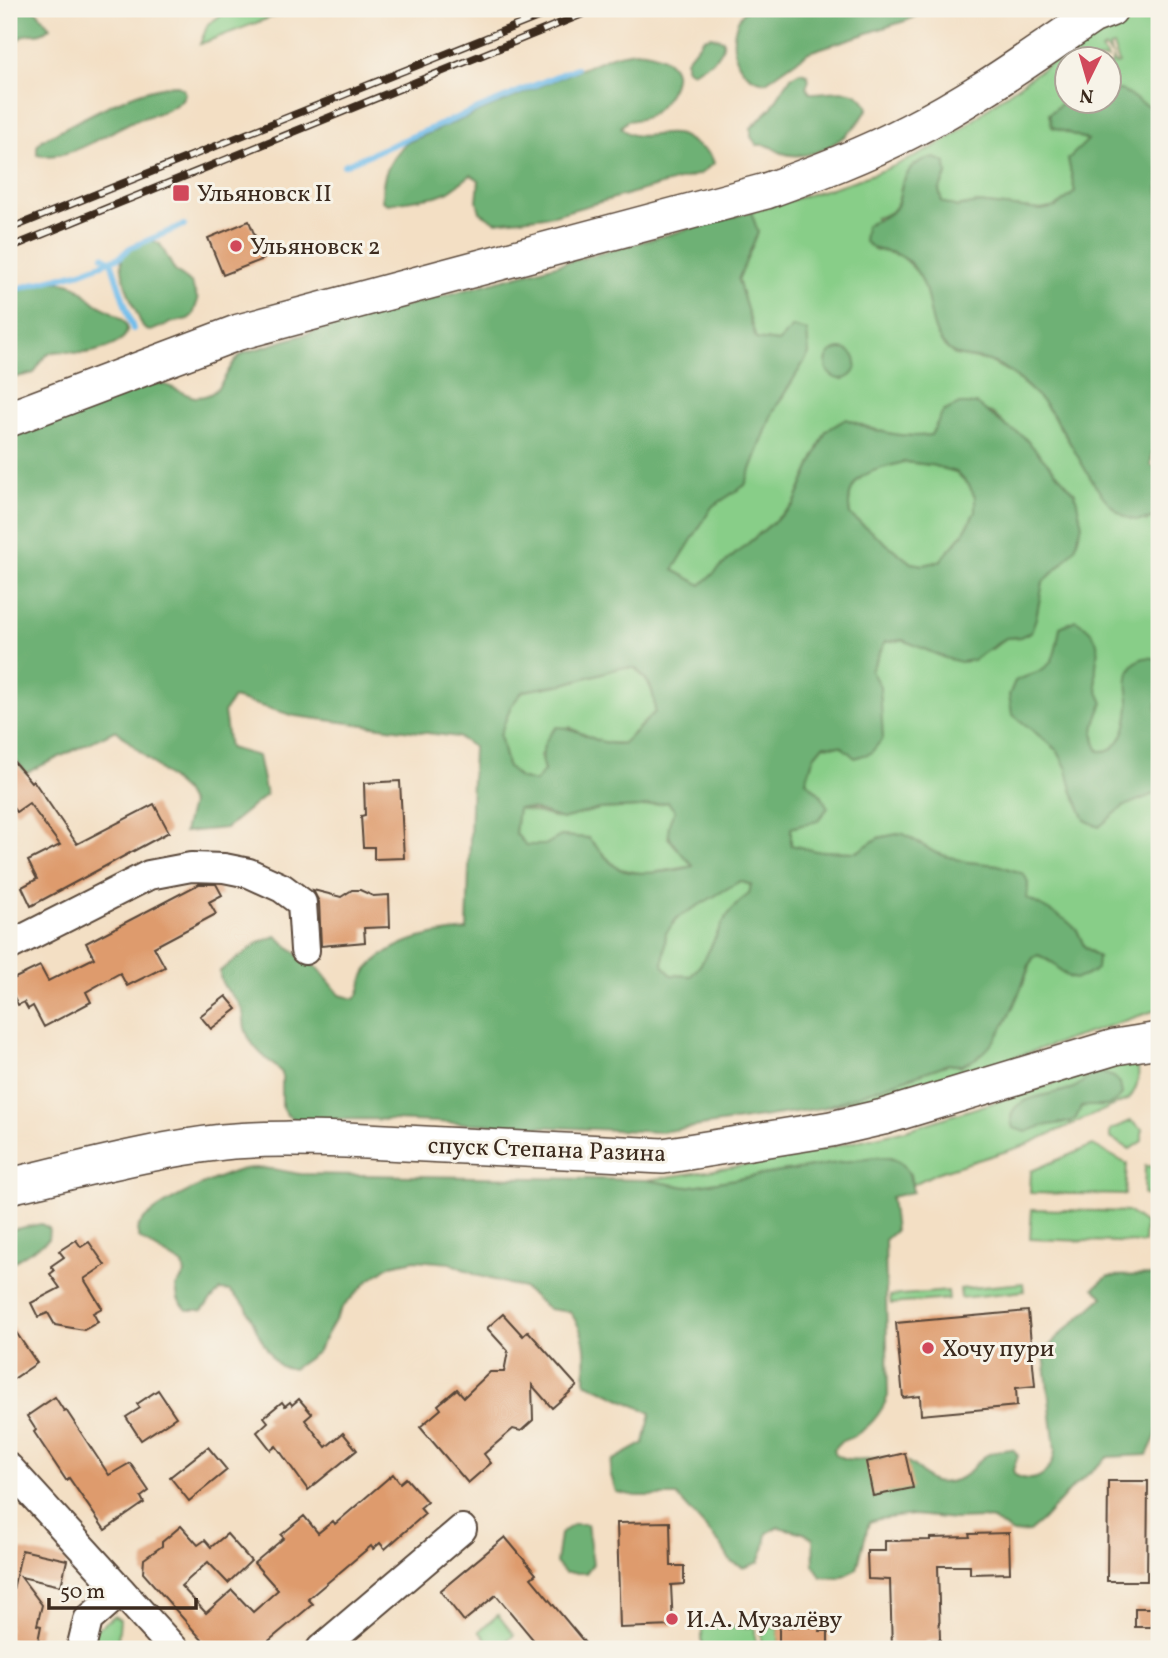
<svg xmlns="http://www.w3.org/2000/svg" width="1168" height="1658" viewBox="0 0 1168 1658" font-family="Vollkorn,serif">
<rect width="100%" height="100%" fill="#f7f3e8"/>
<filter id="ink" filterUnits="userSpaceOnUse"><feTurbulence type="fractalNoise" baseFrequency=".0143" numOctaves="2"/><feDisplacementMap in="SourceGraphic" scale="14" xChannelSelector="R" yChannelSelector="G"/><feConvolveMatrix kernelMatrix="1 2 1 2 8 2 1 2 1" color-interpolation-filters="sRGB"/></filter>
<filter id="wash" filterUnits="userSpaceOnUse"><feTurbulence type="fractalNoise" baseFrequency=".00686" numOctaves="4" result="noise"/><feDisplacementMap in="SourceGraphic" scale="28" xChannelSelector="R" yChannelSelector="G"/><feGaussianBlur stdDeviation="1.57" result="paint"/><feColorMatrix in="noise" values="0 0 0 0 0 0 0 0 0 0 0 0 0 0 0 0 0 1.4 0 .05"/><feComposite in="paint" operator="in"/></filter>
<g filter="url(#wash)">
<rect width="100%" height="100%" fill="#f3dfc4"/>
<g fill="#88ce88" stroke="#627c53" stroke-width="2">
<path d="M231,9H293L200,44L208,24Z"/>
<path d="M1146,9H1159V37L1157,31L1153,33L1159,50V102L1149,107L1121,91H1109V66L1111,65L1113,58L1115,64L1119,63L1113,46L1109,47L1111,54L1105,48L1101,50L1108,59L1066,60V100L1049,114L1053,127L1089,140L1068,159L1075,192L1056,207L1041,210L978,203L957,207L942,202L939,190L947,174L902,183C898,205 899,212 875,218L873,249L902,256L916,271L926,286L935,330L943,345L955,355L989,361L1011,373L1043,401L1091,476L1146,521L1159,515V1009C1049,1047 937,1084 822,1108L948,1064L961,1066L998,1035L1020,991L1033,958L1038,955L1052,963L1098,957L1084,946L1077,930L1027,898L1028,882L998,865L967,862L936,853L902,833L878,838L857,852L816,851L790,846L791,827L817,821L822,796L806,781L814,756L823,745L841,746L870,671L885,642L903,640L920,647L992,649L1006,638L1020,637L1036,618L1043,582L1063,563L1023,436L1007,427L992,413L959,404L943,412L931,435C899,439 875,431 846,419L826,431L794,504L726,562L701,586L673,570L712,506L745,485L773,412L809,354L778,342L756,339L738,280L758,232L751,212C816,192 893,174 951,137C968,126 984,110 1001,98C1047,65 1094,30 1146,9Z"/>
<path d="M904,462L931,465L956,472L969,485L975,497V512L963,534L940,561L924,565L911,563L850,515C843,474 872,471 904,462Z"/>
<path d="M619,668H635C651,684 654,690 655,712L623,743C602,745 588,738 570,727L540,755L544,771L535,782L519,778L507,766L500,735L511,706L523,691L564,684Z"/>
<path d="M668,802L675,811L668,838L694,866L644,874L617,868L588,838L561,836L545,845H526L515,833L518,808L562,819L599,809L640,807Z"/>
<path d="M740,881L751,885L750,894C714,919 718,948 691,976L671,975L663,965L666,933L677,918Z"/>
<path d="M1135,1058C1141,1071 1139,1087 1129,1099L1023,1146L936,1173L912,1185L910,1174L891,1157H875L686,1187L647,1180L761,1163L906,1130Z"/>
<path d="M1131,1121L1142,1129V1141L1130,1149L1110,1138V1130Z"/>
<path d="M1093,1145L1127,1164L1125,1195L1030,1193L1031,1171Z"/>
<path d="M1145,1166L1159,1167V1196L1144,1195Z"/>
<path d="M1032,1209L1129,1212L1145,1224L1144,1243L1030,1239Z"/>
<path d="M1023,1283L1024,1291L961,1298L960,1289Z"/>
<path d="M948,1291L949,1299L891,1304L890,1296Z"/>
<path d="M498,1615L514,1635L497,1649H494L479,1631Z"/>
<path d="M114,1616L120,1620L118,1639L128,1649H89L94,1631Z"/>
<rect x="702" y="1627" width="53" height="22"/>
<rect x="761" y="1627" width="18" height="22"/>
</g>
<g fill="#6eb174" stroke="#546e49" stroke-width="2" fill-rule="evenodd">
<path d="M9,9H35L50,27C34,43 27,22 9,52Z"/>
<path d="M755,9H929L908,20L809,52L766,82C732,78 725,35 744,11Z"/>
<path d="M711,36L723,40C726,56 705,66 692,72L686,68V60L704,38Z"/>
<path d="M635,51C648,52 668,55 674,69C680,83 660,110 648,116C642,120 634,120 627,121L621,127C634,145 662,129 680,135C687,138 693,143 699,147C707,151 712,155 714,163L700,174L554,215L496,222L480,212L477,201L479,180L471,175L449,191L436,196L388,204L382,201C382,173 388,163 406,143L614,55Z"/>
<path d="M800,72L807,74L809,80L806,87L810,93C831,94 859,82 868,108C854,135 814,164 782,153C770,148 772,144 757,145L751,137V128L771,108L791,77Z"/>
<path d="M176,85L183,89L185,94C177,113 146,115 129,123C102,136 68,161 37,155V146L42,140C79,121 135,87 176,85Z"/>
<path d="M1121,90L1149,107L1159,102V452L1152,453L1151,465L1159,470V515C1148,520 1135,523 1124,516C1089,494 1069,428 1040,399C1026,385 1009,367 989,361C973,355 957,360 945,346C926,327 933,294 917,272C914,267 908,260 902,257C889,248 878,255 864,241L866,226C875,219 889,217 895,209C901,202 899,191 903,182C910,164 928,151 946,163L947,174L939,190L942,202L957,207L978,203L1041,210L1056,207L1075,192L1068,159L1088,140L1052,127L1049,114L1066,100V102H1108L1109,91Z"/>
<path d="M751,212L758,232L738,280L756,339L778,342L793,327L807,331L809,354L773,412L745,485L712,507L673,570L701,585L726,562L794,505L826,431L846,419C875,431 899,439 931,435L943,412L959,404H977L1007,427L1023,436L1075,493L1082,525L1075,548L1063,563L1043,582L1036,618L1031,632L1020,637L1006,638L973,660L961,662L945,658L903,640L885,642L871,671L880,686L883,738L871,753L855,758L841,746L823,745L814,756L806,781L822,796L828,808L817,821L791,828V845L816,851L857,852L878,838L902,833L936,853L967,862L998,865L1024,874L1028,882L1027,898L1066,920L1077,930L1084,946L1098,957L1097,969C1062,993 1068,966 1038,955L1033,958C1027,967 1025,978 1021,988C1009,1019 987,1071 948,1064L822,1108L660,1132L369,1119L297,1120L287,1115L282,1106V1073C269,1059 253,1051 246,1031C243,1024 245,1016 242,1009C236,995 218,988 220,971L260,942L276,936L302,958L319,969L340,995L355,999C363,991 360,978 368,969C394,939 430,934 467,930L473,747L458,737L295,716L233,698L224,712L229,748L258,756L266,795L226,828L184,832L191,804L184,791L116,730L26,773L9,751V435L155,383C173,384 185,397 197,397C226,397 224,364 244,353L336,325ZM904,462L931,465L956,472L969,485L975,497V512L963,534L940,561L924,565L911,563L850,515C843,474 872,471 904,462ZM619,668H635C651,683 654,689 655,712L623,744C591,745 584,728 557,727C543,740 540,751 544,771L535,782L519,778L507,766L500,735L511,706L523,691L564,684ZM668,802L675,811C658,837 677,847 693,866C677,871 630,878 616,867C606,859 598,847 588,838L561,836L545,845H526L515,833L518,808L532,809L562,819L599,809L640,807ZM740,881L751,885L749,894C714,919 718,948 691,976L671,975L663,965L666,933L677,918Z"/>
<path d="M150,239L160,244L175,271L191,283L198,300L193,315L188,319L170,323L151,331L146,330L142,325C135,310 113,264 125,250C130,244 143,241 150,239Z"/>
<path d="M50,281C57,282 65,282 71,284C81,288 88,298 97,304C107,310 137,321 124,337C117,346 96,352 85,353C73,355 58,347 47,355C42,359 38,367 34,373L9,379V294Z"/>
<circle cx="841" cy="364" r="15"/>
<path d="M1076,620C1113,644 1090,654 1097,688C1098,693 1101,698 1103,703C1096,720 1089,734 1099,751C1121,753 1128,724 1129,706C1130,697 1126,688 1128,678C1129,662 1144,653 1159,660V700L1157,705L1159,727V792L1124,806L1099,827L1085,820L1072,790L1067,769L1057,750L1012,714L1009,695L1015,681C1054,665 1053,668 1060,627Z"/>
<path d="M1102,1073L1114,1077L1120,1083L1122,1094C1109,1113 1097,1103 1081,1107L1076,1118L1070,1122L1042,1126L1026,1132L1013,1128C1000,1095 1054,1096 1073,1088C1085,1083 1087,1073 1102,1073Z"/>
<path d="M875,1157C903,1157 909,1166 913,1192L891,1197L895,1231L885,1240L888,1396C881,1414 869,1428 852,1437C843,1441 839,1441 834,1449L836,1455C856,1466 878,1453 900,1459C928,1467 920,1491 956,1480C971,1475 973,1464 985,1456C992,1452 1003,1450 1011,1449L1014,1450L1018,1456L1013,1470L1015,1475C1036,1486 1053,1472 1055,1450L1044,1355C1052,1337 1087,1313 1103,1297L1094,1288L1108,1276L1159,1275V1307L1155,1318L1159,1345V1423L1156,1436L1147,1455L1108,1457L1072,1488L1042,1521L1029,1532L1013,1533L993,1520L983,1518L955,1519L914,1515L879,1519L869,1522L857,1569L839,1578L821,1577L814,1565L813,1539L804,1533L778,1527L767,1533L765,1546L759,1562L744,1568L731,1562L721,1545L677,1496H636L616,1492L610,1472L612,1461L644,1443L651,1413L585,1382C586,1352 588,1337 570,1312L549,1309L523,1288L476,1275L450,1263L415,1260L391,1265L367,1282L342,1308L317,1352L293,1369L280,1366L273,1359L259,1335L246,1306L230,1291L220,1290L202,1310H187L178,1299L176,1287L185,1274L183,1265L145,1242L139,1238L137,1230C142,1209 223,1173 245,1169C263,1166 283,1171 300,1174L647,1180L686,1187Z"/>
<path d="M41,1224L49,1228L48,1240L9,1265V1230Z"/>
<path d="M574,1524H587L593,1564L586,1573H565L556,1563L560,1534Z"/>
</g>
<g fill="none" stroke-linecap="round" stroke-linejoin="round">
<g stroke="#71bdeb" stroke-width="6">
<path d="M344,165L576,68"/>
<path d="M103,256L111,261L133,329"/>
<path d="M9,291L81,272L120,257L130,248L184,225"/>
</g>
</g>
<g id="blocks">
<g fill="#de9b6d">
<path d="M249,221L264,259L223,275L208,238Z"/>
<path d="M9,756L31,782L33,780L77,844L154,804L169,832L31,906L22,887L37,879L28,861L60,845L29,803L16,812L9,802Z"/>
<path d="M400,781L404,858L374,859V847H363L361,816L365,815L364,783Z"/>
<path d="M199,884H216L222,895L209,902L216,914L154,947L165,967L127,986L120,973L86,992L91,1002L44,1027L33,1006L28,1009L24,1002L18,1005L9,987V981L40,966L48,981L94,958L86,943Z"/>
<path d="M313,890L341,897L352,890H360L373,896L389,895L390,927L364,928L365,942L321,946L319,902Z"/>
<path d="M226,996L237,1009L211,1029L200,1016Z"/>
<path d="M76,1240L81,1247L89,1242L105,1265L84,1279L102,1308L93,1313L98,1322L84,1330L55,1325L48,1313L38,1317L31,1303L60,1288L50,1274L54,1271L51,1266L64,1257L59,1251Z"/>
<path d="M1028,1311L1035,1386L1016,1388L1017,1406L921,1415L920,1396L903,1398L896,1323Z"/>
<path d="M503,1314L523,1336L528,1331L577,1386L552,1408L532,1385L533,1420L521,1431L513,1429L484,1454L491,1463L468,1483L420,1427L441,1409L438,1405L457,1389L464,1397L490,1372H504L508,1351L487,1328Z"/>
<path d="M9,1322L37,1363L9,1382Z"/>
<path d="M158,1390L176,1417L141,1440L126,1417L140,1408L137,1404Z"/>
<path d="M55,1397L64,1411L66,1410L109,1475L130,1463L149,1491L141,1497L144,1503L105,1530L69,1478L66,1480L34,1432L36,1430L27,1416Z"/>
<path d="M299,1399L312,1414L305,1420L326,1447L343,1433L357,1450L308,1490L276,1446L271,1450L257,1432L268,1422L264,1417L282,1402L285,1406L290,1402L292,1405Z"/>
<path d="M208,1447L227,1470L189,1501L170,1477Z"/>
<path d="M905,1453L913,1488L873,1496L866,1462Z"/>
<path d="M393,1474L400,1483L406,1478L427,1502L420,1508L425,1514L385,1549L380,1543L373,1549L371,1546L308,1599L313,1604L259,1649H210L143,1573L144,1559L162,1546V1542L181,1526L198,1545L205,1540L211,1547L227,1534L251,1561L228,1583L208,1562L181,1586L206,1613L232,1590L253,1612L278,1590L254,1563L284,1538L281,1535L304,1516L318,1533L333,1521L335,1524Z"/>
<path d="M1108,1481H1148L1147,1581H1107Z"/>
<path d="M670,1522L671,1566H684V1584L671,1585L673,1626L620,1628L617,1523Z"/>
<path d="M1009,1533L1010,1573L970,1574V1566H938L940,1640L926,1641V1649H892L890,1580L868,1579L867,1551H885V1541L930,1540V1538L970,1537L969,1534Z"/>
<path d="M505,1537L536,1574L531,1578L590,1649H541L496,1595L464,1621L440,1591Z"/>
<path d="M22,1550L67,1560L61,1586L21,1577L42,1605L37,1625L41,1626L37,1646L9,1639V1597L11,1598Z"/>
<path d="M1135,1608H1153L1152,1627H1135Z"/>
<path d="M779,1627H820V1631H828V1649H779Z"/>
</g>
</g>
</g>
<g filter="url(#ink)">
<use href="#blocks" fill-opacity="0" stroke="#574537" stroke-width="2"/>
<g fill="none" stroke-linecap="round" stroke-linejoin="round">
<defs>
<g id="minor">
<path d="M9,946L149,875L191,867L224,868L249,873L282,888L302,903L305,950"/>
<path d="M9,1468L174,1649"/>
<path d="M81,1649L88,1620L121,1591"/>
<path d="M321,1649L462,1529"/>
</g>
<g id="major">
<path d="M9,419L239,332L766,191C816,173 864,155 910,131C974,99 1033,56 1092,16L1110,9"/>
<path d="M9,1186C80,1170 151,1150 223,1142C264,1138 306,1139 346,1140L663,1156L831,1129L883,1117L1115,1047L1159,1040"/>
</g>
</defs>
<use href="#minor" stroke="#574537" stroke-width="32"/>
<use href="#major" stroke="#574537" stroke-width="38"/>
<use href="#minor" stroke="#fff" stroke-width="28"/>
<use href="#major" stroke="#fff" stroke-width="35"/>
<defs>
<g id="rail">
<path d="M9,229L558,9"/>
<path d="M9,248L595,9"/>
</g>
</defs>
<use href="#rail" stroke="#3b2a1e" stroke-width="8"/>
<use href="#rail" stroke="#f7f3e8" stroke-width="5" stroke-dasharray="16" stroke-linecap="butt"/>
</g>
</g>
<g fill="#d1495b" stroke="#f7f3e8" stroke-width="2.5">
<rect x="172" y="184" width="18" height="18" rx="3.5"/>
<circle cx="236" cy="246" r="7"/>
<circle cx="928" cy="1348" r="7"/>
<circle cx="672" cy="1619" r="7"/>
</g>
<g text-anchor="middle" stroke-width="6" stroke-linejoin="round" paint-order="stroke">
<g font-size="24" fill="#3b2a1e" stroke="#f7f3e8" text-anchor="start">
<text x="197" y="201">Ульяновск II</text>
<text x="250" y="254">Ульяновск 2</text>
<text x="942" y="1356">Хочу пури</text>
<text x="686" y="1627">И.А. Музалёву</text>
</g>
<g font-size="24" fill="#3b2a1e" stroke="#f7f3e8">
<text transform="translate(547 1149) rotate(2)" y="8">спуск Степана Разина</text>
</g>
</g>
<rect width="1168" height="1658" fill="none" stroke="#f7f3e8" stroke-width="35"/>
<g transform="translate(1088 80) rotate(185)"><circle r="33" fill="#f7f3e8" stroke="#aca397" stroke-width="2"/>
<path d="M0-5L12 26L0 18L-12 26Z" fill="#d1495b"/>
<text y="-10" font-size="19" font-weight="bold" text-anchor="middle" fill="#3b2a1e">N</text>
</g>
<path d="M49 1598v10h147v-10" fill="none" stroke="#3b2a1e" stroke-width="3.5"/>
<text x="60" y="1598" font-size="21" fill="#3b2a1e" stroke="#f7f3e8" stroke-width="5" paint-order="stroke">50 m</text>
</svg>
